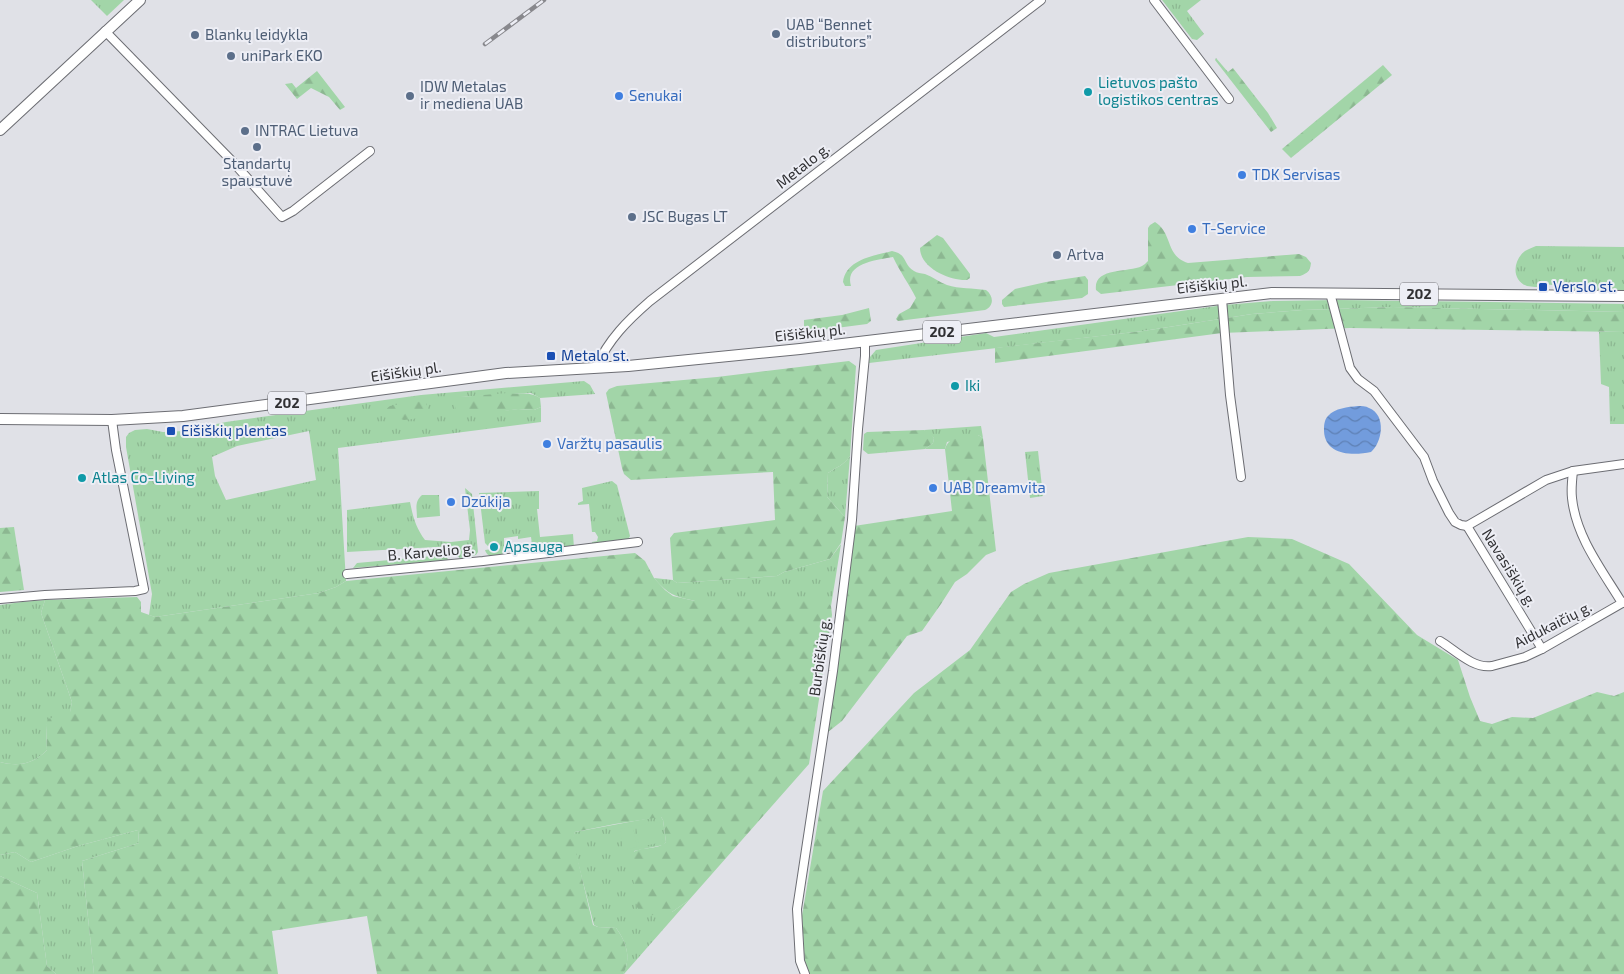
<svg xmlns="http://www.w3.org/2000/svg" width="1624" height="974" viewBox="0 0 1624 974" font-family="'Exo 2',sans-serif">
<defs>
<pattern id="grass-tufts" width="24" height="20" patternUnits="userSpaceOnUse" patternTransform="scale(1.25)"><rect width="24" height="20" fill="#a2d5a8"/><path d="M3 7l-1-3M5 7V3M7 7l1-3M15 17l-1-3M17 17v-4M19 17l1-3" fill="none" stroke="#8cb791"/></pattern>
<pattern id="forest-firs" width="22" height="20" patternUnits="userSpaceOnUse" patternTransform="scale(1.25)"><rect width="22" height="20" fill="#a2d5a8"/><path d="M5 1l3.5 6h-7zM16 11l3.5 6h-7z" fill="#8cb791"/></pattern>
<pattern id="water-waves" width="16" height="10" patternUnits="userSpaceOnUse" patternTransform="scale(1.25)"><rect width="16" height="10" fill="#729cdd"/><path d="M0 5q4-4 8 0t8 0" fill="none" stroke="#5e80b4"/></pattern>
</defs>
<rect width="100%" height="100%" fill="#e0e1e7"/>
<g fill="url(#grass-tufts)" fill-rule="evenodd">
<path d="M91,0H124L107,16Z"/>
<path d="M1162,0H1201L1187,11L1204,34L1197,40L1192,39Z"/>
<path d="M1536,246L1624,247V291H1577L1575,289L1554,287L1553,285L1543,284V287C1538,287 1532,287 1527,286C1511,280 1513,260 1525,251C1528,249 1532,248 1536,246Z"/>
<path d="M1339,300L1624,304V312L1393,307L1303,310L1252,314L1143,331L869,363L870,357L876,350L986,333L994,337L1224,305L1273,301Z"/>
<path d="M1599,332H1624V424H1610L1609,387L1601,384Z"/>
<path d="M584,381L590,385L595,394L540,398L531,393L461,397L500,411L518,409L534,410L541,407V422L338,448L346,581L336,587L319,593L155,617L149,615L152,594L126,447V437L129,433L135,430L147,429L163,432L184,431L226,422L421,395ZM309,431L316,480L226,500L215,476L212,457L237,446Z"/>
<path d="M981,426L983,438L978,435L947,442L945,449H925L933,443L934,438L924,430Z"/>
<path d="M1038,451L1043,496L1030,498L1025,452Z"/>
<path d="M850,456L845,517L827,497L828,473C837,467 844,465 850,456Z"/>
<path d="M612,481L617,485L630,536L628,540L592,544V542L597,541L598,537L595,532H592L589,504L578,505V503L583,501L582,488Z"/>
<path d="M465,488L472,494L478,552L476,555L460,558L457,556L454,546L347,552V510L410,502C413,517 416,528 425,540L451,542L469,540L470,530Z"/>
<path d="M539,491V509H537L540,537L573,534L574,548L533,552L531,537L518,539V536L504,538V555C496,556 488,559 485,550L500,548V545L488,546L485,543L479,493Z"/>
<path d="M422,495H439L440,516L417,518C417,509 414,502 422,495Z"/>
<path d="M841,544L831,606L826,601H695C673,596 669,595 654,578L673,580L677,583L777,576L784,572L830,559Z"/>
<path d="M45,600L41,613L72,702L70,713L46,725L47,750C34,764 18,767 0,762V605L22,602Z"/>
<path d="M656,817H661L663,820L666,842L663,845L634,851L672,912L689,900L624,974H623C632,958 626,941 616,928L598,927L594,925L572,839L575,832Z"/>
<path d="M138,830L139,843L82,861L94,974H56L47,966L37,893L0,876V855L15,852L31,862L78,846Z"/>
</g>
<g fill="url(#forest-firs)">
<path d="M1216,58L1228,72L1233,68L1268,113L1277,128L1271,132L1215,60Z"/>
<path d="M1383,65L1392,75L1291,158L1282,149Z"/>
<path d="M317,71L345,107L340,110L329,97L311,88L297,99L285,84L292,83L296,88Z"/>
<path d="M1155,222C1173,233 1165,256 1188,263L1299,254L1306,257L1311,263C1310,271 1308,273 1300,276L1247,277L1101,294L1096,290C1093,267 1128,273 1142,266C1144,265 1146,263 1148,261V228L1150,225Z"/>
<path d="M937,235L943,238L970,274V278L967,280C950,281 920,268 920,248Z"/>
<path d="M892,251C908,254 903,265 914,271C917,273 921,273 925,274C933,277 939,282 947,285C959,289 973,288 986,290C994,296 994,306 985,310L898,321L896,319L899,314L910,308L916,298C909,284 900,272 893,257C877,260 844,263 851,286H845L843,282C846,259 874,256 892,251Z"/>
<path d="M1085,276L1088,280V294L1082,298L1004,307L1002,304V300L1015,289L1046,282Z"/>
<path d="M1393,307L1624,312V332L1350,328L1222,333L995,363V348L1143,331L1252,314L1303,310Z"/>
<path d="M869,308L871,321L867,324L813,331L804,328V320L842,315Z"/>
<path d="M849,361L856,366L850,456C844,465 837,467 828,473L827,497L845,517L841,543L830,559L784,572L777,576L677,583L673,580L670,538L674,533L775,520L773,472L631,480L624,474L622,468L606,393L609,389L617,386L717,377Z"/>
<path d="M507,393C520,395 528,391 540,398L541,407L534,410L518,409L477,415L457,412L454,403L461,397Z"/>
<path d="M416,401L426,403L429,411L427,417L404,420L388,415L386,409L390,406Z"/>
<path d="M924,430L930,433L934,438L933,443L925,449L868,454L863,450L864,434L867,432Z"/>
<path d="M973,435H978L983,438L996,551L986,555L967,574L955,582L941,604L922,631L907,636L842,721L828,732L854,526L952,511L945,449C949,436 962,437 973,435Z"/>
<path d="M14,527L24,590L0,592V528Z"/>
<path d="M1248,537L1292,539L1349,564L1417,635L1458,660L1470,697L1480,721L1492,724L1512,717L1533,718L1597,692L1614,696L1624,692V974H808L805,965L802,916L823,791L914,693L970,650L1011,592L1024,584L1049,573Z"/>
<path d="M635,553L645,561L654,578L665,590L673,596L695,601H827L831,606L832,615L809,764L689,900L672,912L647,916L641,914L637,907L630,855C639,845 657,851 666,842L663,820L661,817L615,824L575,832L573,839L593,925L598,927L616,928C626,941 632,958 623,974H377L367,916L272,931L278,974H94L82,861L139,843L138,830L78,846L31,862L15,852L0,855V762C18,767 34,764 47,750L46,725L48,719L70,712L72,702L41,613L45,600L137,597L141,602V612L155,617L319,593L336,587L346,581Z"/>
<path d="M444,555L449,560L353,568L357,563Z"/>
<path d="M0,876L37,893L47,966L56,974H0Z"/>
</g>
<g fill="#a2d5a8">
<path d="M660,822L663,842L639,847L636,826Z"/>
<path d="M633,827L637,847L623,850L620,829Z"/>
</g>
<path fill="url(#water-waves)" d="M1358,406C1361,406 1366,406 1369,408C1387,415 1382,443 1371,452C1352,456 1325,455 1324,431C1324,426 1324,420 1328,416C1335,408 1348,407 1358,406Z"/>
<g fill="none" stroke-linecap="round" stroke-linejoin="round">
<defs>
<g id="minor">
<path d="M1154,0L1229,99"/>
<path d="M105,31L232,161L282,217L293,211L370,151"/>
<path d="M1330,293L1350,368L1358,379L1374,391L1424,457L1433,481L1449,513L1455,522L1461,525L1467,526"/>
<path d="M1222,299L1230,395L1241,477"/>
<path d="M596,367C609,339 627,321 650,301L1041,0"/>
<path d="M1573,471C1572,480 1571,490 1572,498C1576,537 1602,570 1622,603"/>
<path d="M347,574L483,561L638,542"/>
<path d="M0,599L45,595L135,591L144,589L116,450L112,420"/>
<path d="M1440,641C1455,650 1473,669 1492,666L1525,657L1542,649L1624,602"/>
<path d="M1542,649L1467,526L1546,480L1573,471L1624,464"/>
<path d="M805,974L800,961L797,909L833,671L852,520L858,429L865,356V342"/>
</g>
<g id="major">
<path d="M0,130L140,0"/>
<path d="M0,419L112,420L183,416L506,373L628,366L800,349L1272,293L1624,296"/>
</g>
</defs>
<use href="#minor" stroke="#6c6d73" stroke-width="10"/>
<use href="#major" stroke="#6c6d73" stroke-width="12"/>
<use href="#minor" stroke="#fff" stroke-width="8"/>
<use href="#major" stroke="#fff" stroke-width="10"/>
<defs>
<path id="rail" d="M485,44L544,0"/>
</defs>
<use href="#rail" stroke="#88888d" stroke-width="4.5"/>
<use href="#rail" stroke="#edeef5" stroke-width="2.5" stroke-dasharray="8" stroke-linecap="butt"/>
</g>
<g fill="#5c6f8a" stroke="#edeef5" stroke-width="2">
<circle cx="776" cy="34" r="5"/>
<circle cx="195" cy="35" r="5"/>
<circle cx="231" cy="56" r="5"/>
<circle cx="410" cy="96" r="5"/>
<circle cx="245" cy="131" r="5"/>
<circle cx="257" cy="147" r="5"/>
<circle cx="632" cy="217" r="5"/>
<circle cx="1057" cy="255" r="5"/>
</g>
<g fill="#0f9aa8" stroke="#edeef5" stroke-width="2">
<circle cx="1088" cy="92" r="5"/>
<circle cx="955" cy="386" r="5"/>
<circle cx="82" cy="478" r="5"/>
<circle cx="494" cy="547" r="5"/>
</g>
<g fill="#3f7fe0" stroke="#edeef5" stroke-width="2">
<circle cx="619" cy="96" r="5"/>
<circle cx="1242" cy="175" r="5"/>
<circle cx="1192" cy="229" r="5"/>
<circle cx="547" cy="444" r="5"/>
<circle cx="933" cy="488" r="5"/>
<circle cx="451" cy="502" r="5"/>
</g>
<g fill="#1a4fb4" stroke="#edeef5" stroke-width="2">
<rect x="1538" y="282" width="10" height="10" rx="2.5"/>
<rect x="546" y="351" width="10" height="10" rx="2.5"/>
<rect x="166" y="426" width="10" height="10" rx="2.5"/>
</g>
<g text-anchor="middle" stroke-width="4" stroke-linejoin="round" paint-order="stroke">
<g fill="#edeef5" stroke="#69696d" stroke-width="1">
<rect x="1400" y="282.5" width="38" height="23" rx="4"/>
<rect x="923" y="320.5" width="38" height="23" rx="4"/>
<rect x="268" y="391.5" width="38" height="23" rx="4"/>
</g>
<g font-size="14" font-weight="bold" fill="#303033">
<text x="1419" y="299">202</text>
<text x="942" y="337">202</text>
<text x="287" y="408">202</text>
</g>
<g font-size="15" fill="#4e5e75" stroke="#edeef5" text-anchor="start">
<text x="786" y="30">UAB “Bennet<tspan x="786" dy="17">distributors”</tspan></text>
<text x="205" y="40">Blankų leidykla</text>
<text x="241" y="61">uniPark EKO</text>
<text x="420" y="92">IDW Metalas<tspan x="420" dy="17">ir mediena UAB</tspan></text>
<text x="255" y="136">INTRAC Lietuva</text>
<text x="257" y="169" text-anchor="middle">Standartų<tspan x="257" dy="17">spaustuvė</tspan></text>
<text x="642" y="222">JSC Bugas LT</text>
<text x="1067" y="260">Artva</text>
</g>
<g font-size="15" fill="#0d838f" stroke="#edeef5" text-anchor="start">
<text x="1098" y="88">Lietuvos pašto<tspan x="1098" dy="17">logistikos centras</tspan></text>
<text x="965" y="391">Iki</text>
<text x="92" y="483">Atlas Co-Living</text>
<text x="504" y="552">Apsauga</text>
</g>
<g font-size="15" fill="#366cbe" stroke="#edeef5" text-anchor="start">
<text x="629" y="101">Senukai</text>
<text x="1252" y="180">TDK Servisas</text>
<text x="1202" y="234">T-Service</text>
<text x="557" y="449">Varžtų pasaulis</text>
<text x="943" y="493">UAB Dreamvita</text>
<text x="461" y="507">Dzūkija</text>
</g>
<g font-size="15" fill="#303033" stroke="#edeef5">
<text transform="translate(803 166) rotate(-38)" y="5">Metalo g.</text>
<text transform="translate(1212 285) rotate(-6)" y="5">Eišiškių pl.</text>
<text transform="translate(810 333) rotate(-6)" y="5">Eišiškių pl.</text>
<text transform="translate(406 372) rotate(-8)" y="5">Eišiškių pl.</text>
<text transform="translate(431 552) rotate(-5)" y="5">B. Karvelio g.</text>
<text transform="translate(1509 568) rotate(58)" y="5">Navasiškių g.</text>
<text transform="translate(1553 625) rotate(-27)" y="5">Aidukaičių g.</text>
<text transform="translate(820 657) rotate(-82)" y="5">Burbiškių g.</text>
</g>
<g font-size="15" fill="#164399" stroke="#edeef5" text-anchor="start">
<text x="1553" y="292">Verslo st.</text>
<text x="561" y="361">Metalo st.</text>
<text x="181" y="436">Eišiškių plentas</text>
</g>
</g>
</svg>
